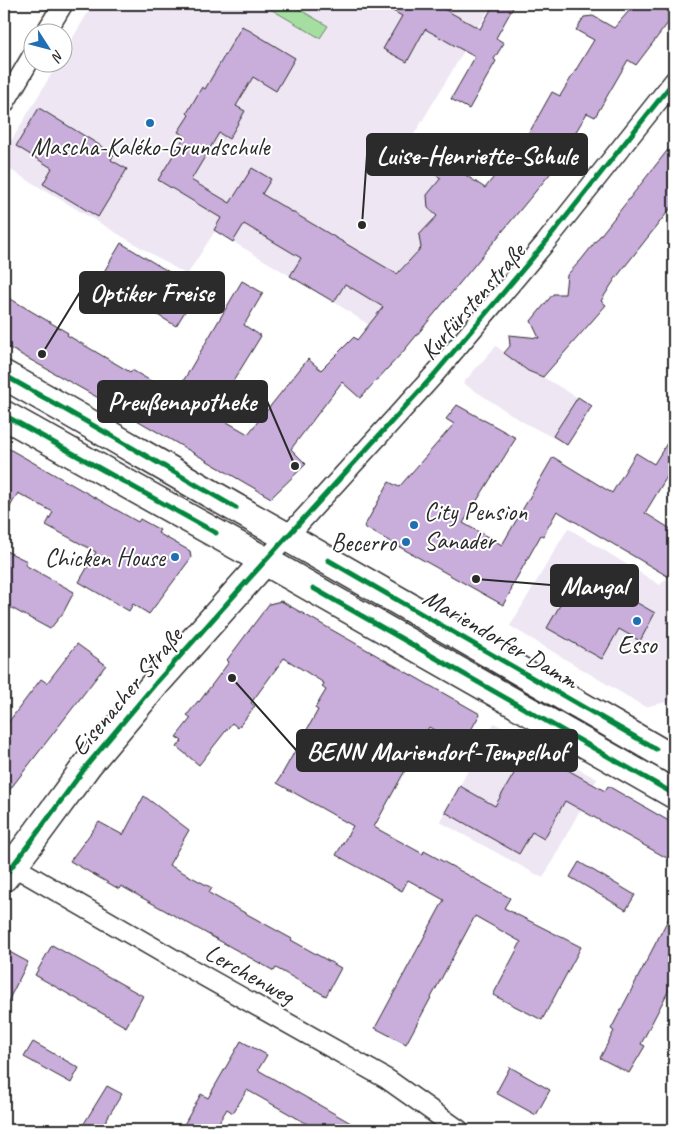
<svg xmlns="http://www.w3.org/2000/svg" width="678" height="1134" viewBox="0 0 678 1134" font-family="Caveat,sans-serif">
<rect width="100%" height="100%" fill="#fff"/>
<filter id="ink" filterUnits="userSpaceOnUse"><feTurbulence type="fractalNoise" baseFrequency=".02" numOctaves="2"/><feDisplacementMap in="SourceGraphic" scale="10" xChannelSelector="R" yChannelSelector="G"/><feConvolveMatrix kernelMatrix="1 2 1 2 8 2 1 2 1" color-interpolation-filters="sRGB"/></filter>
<g filter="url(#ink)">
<g fill="#efe6f4">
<path d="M93,4H492L402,155L512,220L402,353L369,325L334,302L215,231L187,275L4,166V153L58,63L62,62L63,54Z"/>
<path d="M496,346L528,371L543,377L592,406L567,445L523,422L463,383Z"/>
<path d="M568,528L660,585L665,579L674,585V700L645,707L510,626Z"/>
<path d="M494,723L597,779L543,878L440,822Z"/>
</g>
<path fill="#a6dea2" stroke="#688466" d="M262,4H290L328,26L320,38Z"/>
<g fill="#c9addb" stroke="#2b2b2b">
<path d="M380,4H435L480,29L494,4H515L496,38L504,43L494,59L496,61L469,109L451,99L475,57L425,29L407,62L383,49L402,16Z"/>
<path d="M635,4H674V15L636,65L628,60L595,117L587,113L554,169L402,353L360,398L342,382L291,449L306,464L271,498L111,405L4,345V295L68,333L67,335L130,372L132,370L175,395L242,281L263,293L244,325L261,336L213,414L248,434L308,359L321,370L354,337L357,340L383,307L345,284L334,302L290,276L301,258L244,224L233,242L214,230L221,218L158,180L185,136L178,132L189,115L187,113L202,87L205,89L242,26L295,58L276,91L253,77L236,106L245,111L229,139L219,133L191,180L230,203L252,168L271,179L262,194L397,274L421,248L419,235L437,216L428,208L427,195L441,178L427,170L437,156L452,165L456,161L461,172L485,188L517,148L520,149L552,92L560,96L594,40L576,30L584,17L593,16L614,28Z"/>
<path d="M39,108L114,154L111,160L127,169L98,217L43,184L52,168L16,146Z"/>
<path d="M674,142V204L615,279L601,301L606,305L543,377L528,371L504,353L510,346L509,335L539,338L531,321L553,294H565L567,275L581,260Z"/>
<path d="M121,243L184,281L175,296L189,305L176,326L99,280Z"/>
<path d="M578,397L592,406L567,445L553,436Z"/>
<path d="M457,405L516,438L463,523L502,545L553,457L612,493L636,453L654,464L674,432V465L645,513L674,531V580L557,511L543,536L541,535L511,588L512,589L503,605L364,527L389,482L399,487L454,424L446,419Z"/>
<path d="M4,446L138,522L140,519L160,530L158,533L190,551L191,558L149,614L133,604L129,611L79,582L96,552L46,525L53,512L18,493L4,517Z"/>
<path d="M4,550L27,561L25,565L74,592L63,613L50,629L4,604Z"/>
<path d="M574,567L655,613L640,641L619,629L602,659L547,628L564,598L558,595Z"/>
<path d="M281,601L480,714L462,746L429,727L374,827L423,854L424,851L510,898L504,908L581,947L542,1020L493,995L521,942L475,916L406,1044L375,1028L444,900L408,880L402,891L336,855L353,826L277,783L318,710L315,708L326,690L322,687L324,683L284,658L251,703L255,706L238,728L232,723L199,765L177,747L182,741L176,737L191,718L187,715L198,701L199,702L229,662L227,660L269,604Z"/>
<path d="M77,644L106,665L4,797V728L41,679L47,683Z"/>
<path d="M529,748L605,791L608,786L674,824V862L565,801L544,839L532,832L519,854L445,812L460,786L495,806Z"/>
<path d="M144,796L189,830L169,865L212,888L209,893L292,939L291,940L341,968L326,996L276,968L274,971L121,886L119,889L70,861L99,822L123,835Z"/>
<path d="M579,862L635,895L626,910L570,877Z"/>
<path d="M674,908V980L641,1044L645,1046L629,1073L600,1058L614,1031L611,1029Z"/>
<path d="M52,945L143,996L126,1027L35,975Z"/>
<path d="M4,949L28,962L4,1009Z"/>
<path d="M241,1041L267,1055L258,1070L363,1130H318L247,1090L233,1113L227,1109L214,1130H181L201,1094L208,1098Z"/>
<path d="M33,1042L79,1068L71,1083L24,1057Z"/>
<path d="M510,1067L550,1090L536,1115L496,1093Z"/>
<path d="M107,1086L122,1094L100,1130H80Z"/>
</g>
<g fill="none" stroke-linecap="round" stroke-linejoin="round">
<defs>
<g id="street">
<path d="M46,32L63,4"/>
<path d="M4,104L32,56"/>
<path d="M265,561L433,376L546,242L674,81"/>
<path d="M13,866L177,961L387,1079L459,1130"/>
</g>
<path id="secondary" d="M4,877L32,840L88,764L156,683L265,561"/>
<g id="primary">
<path d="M4,375C99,428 192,484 287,537C416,611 546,685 674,760"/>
<path d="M4,415L265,561L674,794"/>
</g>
</defs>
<use href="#street" stroke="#2b2b2b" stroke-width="22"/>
<use href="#secondary" stroke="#2b2b2b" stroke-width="31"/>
<use href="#primary" stroke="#2b2b2b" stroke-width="31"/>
<use href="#street" stroke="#fff" stroke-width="19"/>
<use href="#secondary" stroke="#fff" stroke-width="28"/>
<use href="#primary" stroke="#fff" stroke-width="28"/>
<defs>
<g id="cycleway">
<path d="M4,375L110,435L236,508"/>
<path d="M4,415L216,533"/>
<path d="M328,560L656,749"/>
<path d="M313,588L674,794"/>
<path d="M4,877L32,840L88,764L156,683L265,561L433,376L546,242L674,81"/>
</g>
</defs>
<use href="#cycleway" stroke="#fff" stroke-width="8"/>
<use href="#cycleway" stroke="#00873e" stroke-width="5"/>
</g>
</g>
<g fill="#1f6fb2" stroke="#fff" stroke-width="2">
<circle cx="150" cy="123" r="5"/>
<circle cx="414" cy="525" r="5"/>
<circle cx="406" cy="542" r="5"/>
<circle cx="175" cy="557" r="5"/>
<circle cx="637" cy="621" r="5"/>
</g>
<g text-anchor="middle" stroke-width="4" stroke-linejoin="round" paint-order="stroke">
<g font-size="25" fill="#2b2b2b" stroke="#fff">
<text x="150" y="155">Mascha-Kaléko-Grundschule</text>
<text x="424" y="520" text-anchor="start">City Pension<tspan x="424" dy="29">Sanader</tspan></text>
<text x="396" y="551" text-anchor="end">Becerro</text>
<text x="165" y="566" text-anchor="end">Chicken House</text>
<text x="637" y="653">Esso</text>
</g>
<g font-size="25" fill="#2b2b2b" stroke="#fff">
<text transform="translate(472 301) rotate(-49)" y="9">Kurfürstenstraße</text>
<text transform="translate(501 638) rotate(30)" y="9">Mariendorfer Damm</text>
<text transform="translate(126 691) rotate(-50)" y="9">Eisenacher Straße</text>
<text transform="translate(250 973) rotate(29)" y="9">Lerchenweg</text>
</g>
</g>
<path fill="none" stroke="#2b2b2b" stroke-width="2" d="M362 225L367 155M42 354L80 292M295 466L267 401M476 579L551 585M232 678L297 751"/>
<g fill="#2b2b2b" stroke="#fff" stroke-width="2">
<circle cx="362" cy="225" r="5"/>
<circle cx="42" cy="354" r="5"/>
<circle cx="295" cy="466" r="5"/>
<circle cx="476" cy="579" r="5"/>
<circle cx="232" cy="678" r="5"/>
</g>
<g fill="#2b2b2b" stroke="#2b2b2b" stroke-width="2">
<rect x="367" y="134" width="220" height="41" rx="5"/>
<rect x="80" y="272" width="144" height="41" rx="5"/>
<rect x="98" y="381" width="169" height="41" rx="5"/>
<rect x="551" y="565" width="87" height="41" rx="5"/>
<rect x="297" y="730" width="280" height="41" rx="5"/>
</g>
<g font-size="26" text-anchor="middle" font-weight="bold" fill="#fff">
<text x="477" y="164">Luise-Henriette-Schule</text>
<text x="152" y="301">Optiker Freise</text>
<text x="182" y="410">Preußenapotheke</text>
<text x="594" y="594">Mangal</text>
<text x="437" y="760">BENN Mariendorf-Tempelhof</text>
</g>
<rect width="678" height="1134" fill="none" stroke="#fff" stroke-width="20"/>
<rect x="10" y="10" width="658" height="1114" fill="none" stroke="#2b2b2b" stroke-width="2" filter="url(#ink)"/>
<g transform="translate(48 48) rotate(126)"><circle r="24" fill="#ffffff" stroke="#aaaaaa"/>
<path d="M0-4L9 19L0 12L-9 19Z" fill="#1f6fb2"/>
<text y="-8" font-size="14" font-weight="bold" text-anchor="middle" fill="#2b2b2b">N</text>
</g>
</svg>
